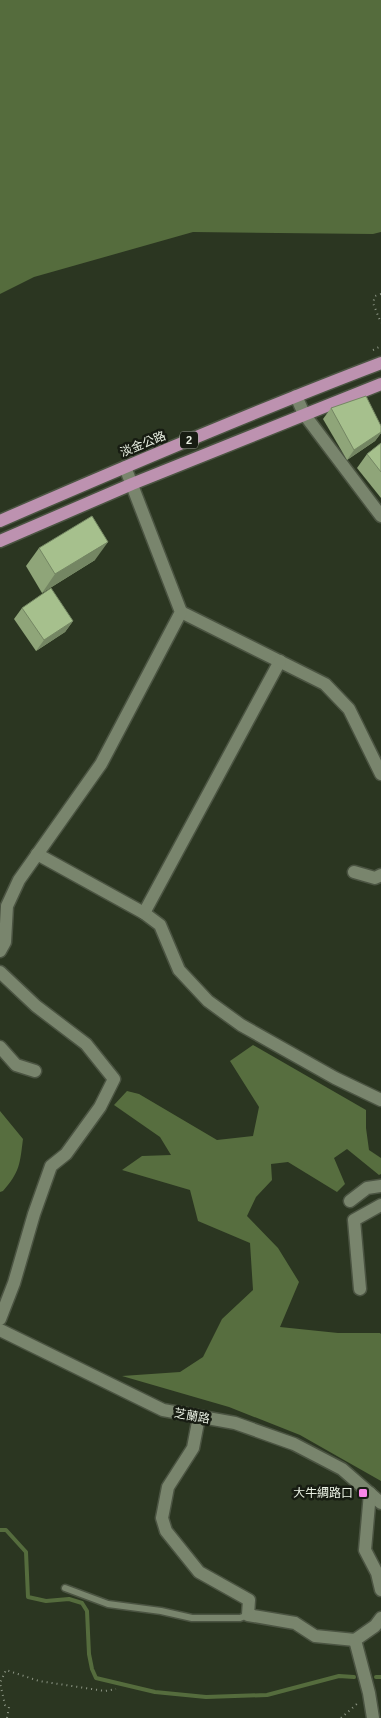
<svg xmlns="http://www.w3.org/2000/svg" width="381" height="1718" viewBox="0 0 381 1718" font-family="Helvetica,'Noto Sans TC',sans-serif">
<rect width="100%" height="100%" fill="#2b3621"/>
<g fill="#576e3f">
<path d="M253,1045L366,1110V1128L369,1150L381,1158V1174L379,1175L347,1149L334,1158L345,1184L337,1192L288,1162L271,1164L272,1180L256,1197L247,1216L278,1248L299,1282L280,1327L338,1333H380L381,1334V1481L300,1435L229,1407L122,1376L180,1372L203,1357L222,1319L253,1290L250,1243L198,1221L190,1190L122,1170L142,1156L171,1155L160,1137L114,1105L127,1091L139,1094L217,1140L253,1136L259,1107L230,1061Z"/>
<path d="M0,1111L23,1139C20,1163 20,1172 3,1191L0,1192Z"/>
</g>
<path fill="#556c3d" d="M0,0H381V232L373,234L193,232L34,277L0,294Z"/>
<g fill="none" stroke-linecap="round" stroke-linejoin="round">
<g stroke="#556c3d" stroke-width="4">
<path d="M0,1530H6L26,1552L28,1597L46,1601L69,1599L82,1603L87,1611L89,1654L92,1669L96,1678L155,1692L206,1697L267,1695L339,1676L354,1677"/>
<path d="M376,1677H381"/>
</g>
<defs>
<path id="service" d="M65,1588L108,1604L161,1611L192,1618H240L248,1615"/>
<g id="minor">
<path d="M296,396L304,414L381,516"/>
<path d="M181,612L325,684L349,709L381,774"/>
<path d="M37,854L144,913L160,925L179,970L208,1001L241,1025L335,1078L381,1100"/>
<path d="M354,872L375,878L381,875"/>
<path d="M144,913L280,661"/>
<path d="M0,951L5,942L7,906L19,880L101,764L181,612L125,467"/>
<path d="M0,972L36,1006L86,1044L114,1079L100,1107L66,1154L51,1166L34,1214L14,1283L0,1319"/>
<path d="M0,1047L16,1065L35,1071"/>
<path d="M350,1201L367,1188L381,1186"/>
<path d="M360,1289L354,1220L381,1205"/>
<path d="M0,1330L163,1410L235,1423L294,1444L342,1469L381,1503"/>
<path d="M199,1417L193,1448L168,1487L162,1518L166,1531L199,1572L249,1600L248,1615L295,1623L315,1636L355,1640"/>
<path d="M370,1493L365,1550L377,1573L381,1590"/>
<path d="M373,1718L369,1693L355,1640L375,1626L381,1618"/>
</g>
<g id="primary">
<path d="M0,521C126,466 252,412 381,363"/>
<path d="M0,541L132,484L381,384"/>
</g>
</defs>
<use href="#service" stroke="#4b5442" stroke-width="9"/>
<use href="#minor" stroke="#4b5442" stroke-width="15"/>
<use href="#primary" stroke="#4b5442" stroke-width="15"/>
<g stroke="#8e9786" stroke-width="2" stroke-dasharray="1 4" stroke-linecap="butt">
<path d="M381,294L375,296L373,303L381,323"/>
<path d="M373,350L381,346"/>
<path d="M7,1718L9,1707L5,1705L0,1683L6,1670L39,1681L105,1691L116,1689"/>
<path d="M341,1718L358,1703"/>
</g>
<use href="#service" stroke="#79856d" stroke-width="6"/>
<use href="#minor" stroke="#79856d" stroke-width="12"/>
<use href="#primary" stroke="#bd92b0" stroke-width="12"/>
</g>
<g fill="#8fa579">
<path d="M331,408L381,426V433L375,441L347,460L323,419Z"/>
<path d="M381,443V498L357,468L367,454Z"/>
<path d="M39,548L95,560L42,593L26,566Z"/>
<path d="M22,608L73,621L65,632L36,651L14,619Z"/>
</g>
<g fill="#748663">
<path d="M381,432V433L375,441L347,460L354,450Z"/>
<path d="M108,542L95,560L42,593L55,574Z"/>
<path d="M73,621L65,632L36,651L44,640Z"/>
</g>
<g fill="#a6c08d" stroke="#748663">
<path d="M366,396L381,426V432L354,450L331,408Z"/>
<path d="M381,443V472L367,454Z"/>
<path d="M92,516L108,542L55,574L39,548Z"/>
<path d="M51,588L73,621L44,640L22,608Z"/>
</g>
<rect fill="#fa87e8" stroke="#171c12" stroke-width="2" x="358" y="1488" width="10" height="10" rx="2.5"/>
<g text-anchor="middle" stroke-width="5" stroke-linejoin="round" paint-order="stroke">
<rect fill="#171c12" stroke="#aab0a4" stroke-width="1" x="180" y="431.5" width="18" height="17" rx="4"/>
<g font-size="11" font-weight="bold" fill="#e9f0e3">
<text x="189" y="444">2</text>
</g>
<g font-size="12" fill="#e9f0e3" stroke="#171c12">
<text transform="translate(143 444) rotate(-22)" y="4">淡金公路</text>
<text transform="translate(192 1416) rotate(10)" y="4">芝蘭路</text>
</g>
<g font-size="12" fill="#e9f0e3" stroke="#171c12" text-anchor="end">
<text x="353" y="1497">大牛綢路口</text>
</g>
</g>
</svg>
